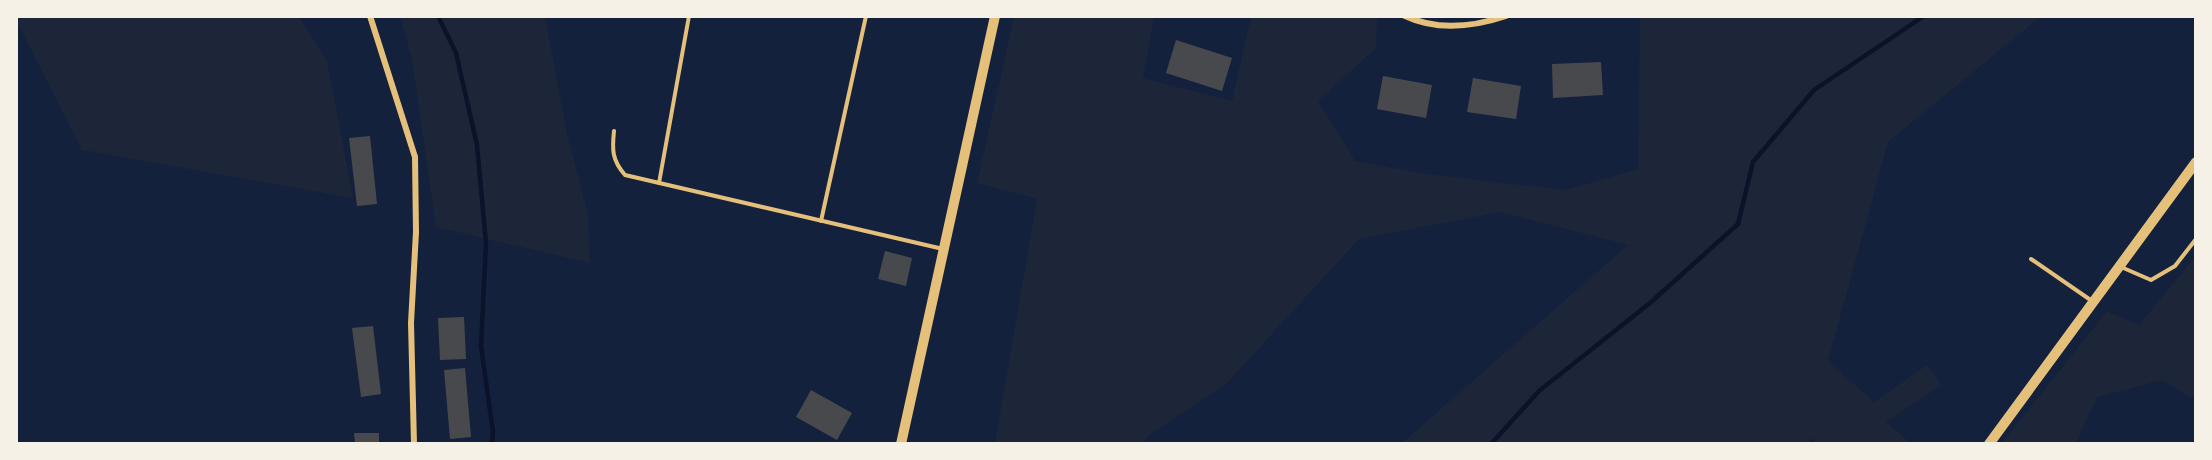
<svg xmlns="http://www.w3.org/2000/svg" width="2212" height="460" viewBox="0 0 2212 460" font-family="'PT Serif',serif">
<rect width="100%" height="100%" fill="#14213d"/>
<g fill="#1d2539">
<path d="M16,17H299L327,61L353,198L82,150L17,22Z"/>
<path d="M400,17H545L567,134L588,215L590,263L436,227L412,59Z"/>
<path d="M1014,17H1154L1143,78L1232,101L1251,17H1377L1376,48L1318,101L1355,161L1425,174L1566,190L1638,169L1640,17H2040L1888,142L1828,361L1874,402L1927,365L1942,385L1886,422L1905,438L1908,443H1818L1810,438L1809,444L1402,443L1628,245L1501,212L1359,239L1227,383L1148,436L1143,443L995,444L1037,199L977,183Z"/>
<path d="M2195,257V396H2188L2162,380L2097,397L2076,443H2002L2107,311L2139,325Z"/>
</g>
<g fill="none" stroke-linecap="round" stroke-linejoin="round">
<g stroke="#0b132b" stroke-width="4.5">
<path d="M438,16L456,53L477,145L486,243L481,346L493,432L492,444"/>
<path d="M1491,444L1539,391L1650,303L1738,224L1753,162L1814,90L1924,16"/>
</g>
</g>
<g fill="#48494c">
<path d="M1176,40L1232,58L1222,91L1166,73Z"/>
<path d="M1601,62L1603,95L1553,98L1552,64Z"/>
<path d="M1383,76L1432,85L1426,118L1377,109Z"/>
<path d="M1473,78L1521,86L1516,119L1467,112Z"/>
<path d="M370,136L377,204L357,206L349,138Z"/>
<path d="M885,251L912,258L906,286L878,279Z"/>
<path d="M464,317L466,359L440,360L438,318Z"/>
<path d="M373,326L381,394L361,397L352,328Z"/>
<path d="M465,368L471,437L450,439L444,370Z"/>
<path d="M811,390L852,413L837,440L796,417Z"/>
<path d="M354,433H379V444H355Z"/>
</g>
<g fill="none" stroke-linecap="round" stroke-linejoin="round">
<g stroke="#e5c07b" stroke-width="4">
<path d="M614,131C612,150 612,160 625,175L943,249"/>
<path d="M659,183L689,16"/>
<path d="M821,221L866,16"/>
<path d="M2031,259L2092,301"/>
<path d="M2121,267L2151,280L2175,266L2196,239"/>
</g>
<g stroke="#e5c07b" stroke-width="6">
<path d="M370,16L415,157L416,232L411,323L414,444"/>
<path d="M1405,16C1437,31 1473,27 1506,16"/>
</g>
<g stroke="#e5c07b" stroke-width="10">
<path d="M901,444L995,16"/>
<path d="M1989,444L2196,162"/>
</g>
</g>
<rect width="2212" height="460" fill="none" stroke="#f6f1e7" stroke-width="36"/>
</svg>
